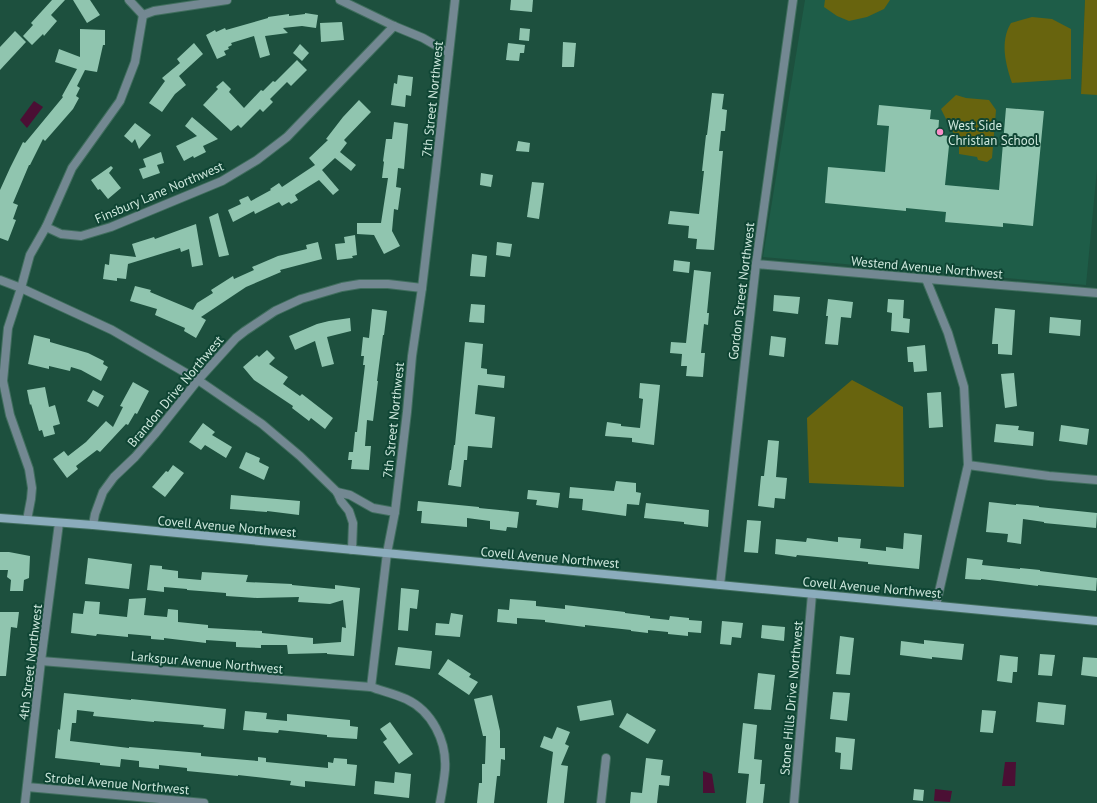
<svg xmlns="http://www.w3.org/2000/svg" width="1097" height="803" viewBox="0 0 1097 803" font-family="'PT Sans',sans-serif">
<rect width="100%" height="100%" fill="#1d503e"/>
<path fill="#1e5d48" d="M805,0H1085L1081,93L1097,95V169L1086,285L763,257Z"/>
<g fill="#68640e">
<path d="M825,0H890L884,9L867,17L849,21L837,16L824,7Z"/>
<path d="M1085,0H1097V95L1081,94Z"/>
<path d="M1032,17L1052,19L1071,29V79L1012,83C1005,63 1000,41 1011,23Z"/>
<path d="M956,95L966,98L989,100L996,110L992,158L987,162L978,160L977,157L959,154V139L952,131L941,109Z"/>
<path d="M852,380L903,407L904,487L809,483L807,418Z"/>
</g>
<g fill="#4b0f34">
<path d="M34,101L43,107L27,128L20,120Z"/>
<path d="M1005,762H1016L1015,786H1002Z"/>
<path d="M703,771L712,774L715,793H703Z"/>
<path d="M935,789L952,791L950,802L934,801Z"/>
</g>
<g fill="#90c5af">
<path d="M52,0H65L51,15L57,21L44,36L43,34L32,45L23,36L33,25L31,23Z"/>
<path d="M73,0H90L100,15L87,23Z"/>
<path d="M511,0H533L532,12L510,10Z"/>
<path d="M305,13L318,15L316,28L302,26L283,28L288,33L265,36L270,55L260,58L254,36L231,43L232,45L228,47L229,49L224,51L226,55L217,59L206,35L215,30L216,32L225,28L226,30L268,18V17L289,14V16L305,14Z"/>
<path d="M342,22L344,40L321,42L320,23Z"/>
<path d="M520,28L530,29L529,41L519,40Z"/>
<path d="M80,29L105,30V45H103L97,72L85,70L77,86L80,88L76,96L79,98L73,109L45,141L43,139L30,165H29L13,203L18,205L13,219L16,220L8,241L0,238V190L10,168L23,142L25,143L63,97L62,96L77,69L55,62L59,49L80,57Z"/>
<path d="M15,31L26,42L0,70V47Z"/>
<path d="M563,42L576,43L574,67H562Z"/>
<path d="M194,43L203,54L179,76L186,85L175,94L162,112L149,103L165,81L162,78L180,63L177,59Z"/>
<path d="M508,43L525,45L524,53H520L519,61L506,60Z"/>
<path d="M300,44L309,53L302,61L293,53Z"/>
<path d="M297,60L307,70L291,86L287,82L270,99L273,102L263,112L260,109L241,128L238,125L231,131L203,105L218,89L216,87L223,81L231,89L229,92L244,108L261,90L263,91L273,81L275,82Z"/>
<path d="M398,75L413,77L411,96L406,95L405,107L391,105L394,83L397,84Z"/>
<path d="M712,93L724,94L722,109L727,110L725,131H721L719,151H723L714,250L696,249L697,239L688,238L689,226L668,224L670,211L699,214L704,171H702L706,135H707Z"/>
<path d="M359,100L371,112L344,140L347,143L340,152L356,165L351,171L335,158L322,170L339,190L333,195L319,180L295,195L298,200L291,204L289,202L282,206L279,202L255,214L254,211L233,222L228,210L241,204L239,200L248,196L251,201L271,190L270,189L279,183L282,187L315,165L309,158L328,140L326,139L343,117Z"/>
<path d="M879,105L931,110L930,119L939,120L938,135L950,136L945,185L999,190L1006,108L1044,111L1033,226L1003,223V227L945,222L946,212L906,208V211L825,203L828,167L885,172L889,126L877,125Z"/>
<path d="M192,117L218,139L203,146L206,152L194,158L193,156L184,161L176,146L197,136L185,126Z"/>
<path d="M394,122L408,124L404,169L398,168L396,187L401,188L398,210L394,209L392,231L400,246L384,254L374,235L357,234V223H381L388,178H382L384,162L383,161L386,139H392Z"/>
<path d="M135,123L151,135L139,149L135,139L132,143L124,136Z"/>
<path d="M518,141L530,143L529,152L516,151Z"/>
<path d="M161,152L164,163L157,165L160,173L143,179L139,169L146,167L143,159Z"/>
<path d="M111,166L113,168L109,173L121,188L108,199L100,189L98,190L91,180Z"/>
<path d="M481,173L493,175L491,187L480,185Z"/>
<path d="M532,182L544,183L539,219L527,217Z"/>
<path d="M218,213L229,255L219,257L209,217Z"/>
<path d="M196,224L203,265L192,267L189,249L181,252L180,248L128,264L126,279L117,278V281L103,279L105,264L109,265L110,254L136,257L132,244L154,237L155,239Z"/>
<path d="M355,235L357,255L352,256L353,258L337,260L335,244L345,243L344,237Z"/>
<path d="M318,242L322,259L280,270L281,272L246,287L201,317L206,320L196,338L184,331L185,328L155,315L157,309L130,301L135,286L151,290L150,292L193,310L197,303L213,293L211,290L233,276L234,279L254,270L252,267L278,256L307,249L306,245Z"/>
<path d="M497,242L512,244L510,257L496,255Z"/>
<path d="M472,254L487,256L485,277L470,276Z"/>
<path d="M674,260L690,262L689,273L673,271Z"/>
<path d="M694,270L711,272L707,313H709L708,325L704,324L701,353H705L703,377L686,376L687,366H681L682,354L670,353L671,342L686,343Z"/>
<path d="M774,295L800,297L798,314L773,311Z"/>
<path d="M828,299L853,302L851,318L841,317L838,345L825,344L828,316H826Z"/>
<path d="M888,299L904,300L903,318L910,319L909,333L891,331L892,313L887,312Z"/>
<path d="M471,304L485,305L484,323L469,322Z"/>
<path d="M995,308L1015,310L1012,355L998,354V344H992Z"/>
<path d="M372,309L387,311L384,335H383L377,381H378L373,421L367,420L365,446H371L369,470L351,469L352,460H348L349,452H353L355,432H357L365,365H363L364,356H361L363,337L369,338Z"/>
<path d="M1050,317L1081,320L1080,336L1049,333Z"/>
<path d="M350,318L351,331L327,337L334,364L322,367L315,341L295,350L289,336L317,324L329,321Z"/>
<path d="M34,335L50,339V342L88,353L104,361L103,364L108,367L101,381L81,370L71,367L70,371L49,366V369L28,364Z"/>
<path d="M771,336L786,338L784,357L769,355Z"/>
<path d="M465,342L483,344L481,368L487,369V374L505,376L504,388L478,385L475,414L495,417L492,448L468,446L467,460H464L461,487L448,485L450,470H451L454,445H455Z"/>
<path d="M925,345L927,371L914,372L913,362H908L907,347Z"/>
<path d="M267,350L275,358L269,364L288,377L283,384L300,396L302,394L333,418L325,429L311,418L309,421L292,408L293,406L254,380L243,367L257,355L259,357Z"/>
<path d="M1014,373L1017,406L1005,408L1001,374Z"/>
<path d="M133,382L149,391L137,414L135,413L128,425L126,424L100,452L97,450L76,466L78,469L67,478L53,459L64,451L68,456L86,442L106,421L113,427L123,407L120,406Z"/>
<path d="M640,383L660,385L654,445L632,442V438L605,436L607,422L621,424V426L640,428L643,399L639,398Z"/>
<path d="M45,387L49,407L55,405L60,424L53,426L55,434L44,437L42,430L39,431L31,404L30,405L27,390Z"/>
<path d="M93,390L104,396L98,407L87,401Z"/>
<path d="M941,392L943,427L929,428L927,393Z"/>
<path d="M203,423L215,432L212,435L232,447L226,458L205,445L201,450L189,442Z"/>
<path d="M996,424L1019,426L1018,430L1034,432L1033,446L994,442Z"/>
<path d="M1061,425L1089,429L1087,445L1059,441Z"/>
<path d="M768,440L779,441L776,477L787,478L785,499L775,498L774,508L758,506L761,476H764Z"/>
<path d="M246,452L260,458L259,462L269,467L264,480L239,468Z"/>
<path d="M173,465L184,473L165,497L152,487L166,471L168,472Z"/>
<path d="M616,481L636,483V492L641,493L639,505L627,504L626,516L582,510L583,499L569,498L570,487L614,491Z"/>
<path d="M528,490L560,493L558,508L536,505L537,500L527,499Z"/>
<path d="M231,495L300,501L299,515L267,511V512L230,509Z"/>
<path d="M418,501L479,507V508L519,512L517,528L507,527L506,531L490,529V521L467,518V527L421,523L422,511H417Z"/>
<path d="M989,502L1016,505V504L1039,506V507L1097,513L1096,528L1044,523V522L1023,519L1021,544L1007,542L1008,534L986,532Z"/>
<path d="M646,503L709,510L708,527L684,524V522L644,518Z"/>
<path d="M747,520L761,521L758,553L744,552Z"/>
<path d="M904,533L922,535L919,569L868,564V562L797,555L796,557L775,554L776,539L806,542L807,538L838,542V537L861,539L860,548L886,551V547L903,549Z"/>
<path d="M0,552H9L30,556L29,578L24,580L23,591H10L11,580L7,577L8,570H0Z"/>
<path d="M88,558L132,564L129,589L85,584Z"/>
<path d="M967,558L983,560L982,565L1020,569V568L1040,570V571L1097,578L1096,591L1038,585V586L981,579V580L965,579Z"/>
<path d="M150,565L162,566V569L178,571V578L201,580L202,572L248,575L246,582L292,584V585L335,589V585L360,588L354,656L327,654V653L288,654L287,645H261V648L236,647V642L206,640V643L164,638V640L151,639V636L128,634V637L97,634L96,636L71,633L73,613L83,614L85,601L100,602L99,614L127,617L129,599L146,598L144,615L167,617L168,609L178,610V622L208,625V628L262,631V633L313,638V644L341,642L342,627L346,628L343,600L330,604L298,602L299,597L257,598L226,596V593L187,590V589L164,587V592L147,590Z"/>
<path d="M401,588L419,590L417,609L410,608L408,631L398,630Z"/>
<path d="M510,599L536,601V606L565,609V605L625,612V613L650,616V618L669,620L670,616L689,618V620L702,621L701,633L688,632V636L668,634V632L648,630V633L631,631V630L585,625V627L545,622V620L517,618V624L497,622L498,609L509,610Z"/>
<path d="M0,612H19L17,628L11,627L6,676H0Z"/>
<path d="M451,613L463,615L460,637L435,635L436,623L449,624Z"/>
<path d="M722,621L743,623L741,638L732,637L731,645L720,644Z"/>
<path d="M762,625L785,627L784,641L761,638Z"/>
<path d="M840,636L854,638L850,675L836,674Z"/>
<path d="M924,640L964,644L962,660L932,657V659L900,655L901,641L924,644Z"/>
<path d="M398,647L432,651L430,669L395,665Z"/>
<path d="M1040,654L1055,655L1052,676L1038,675Z"/>
<path d="M1000,655L1018,657L1017,672H1013L1012,683L997,681Z"/>
<path d="M1083,657L1097,658V677L1081,675Z"/>
<path d="M448,659L471,674L469,677L478,682L469,695L438,674Z"/>
<path d="M758,673L775,675L771,710L754,709Z"/>
<path d="M833,692L850,693L847,721L830,719Z"/>
<path d="M64,693L131,700V699L226,709L224,729L203,727L204,725L154,721V722L93,716L94,712L77,710L76,723H72L70,741L129,748V747L201,753V756L247,760L258,761V757L266,758V762L328,768V762L333,763L334,758L347,759V764L357,765L355,786L305,781V787L290,785L291,781L238,775V776L187,771V768L159,765V769L139,767V761L121,759L120,767L100,765V763L55,758L58,729L60,730Z"/>
<path d="M492,695L500,731V748H505V760L501,759L500,776H497L494,803H477L479,783H482V764H485L486,736H483L474,699Z"/>
<path d="M611,700L614,715L580,721L577,706Z"/>
<path d="M1038,702L1066,705L1064,725L1036,722Z"/>
<path d="M982,710L996,711L993,733L980,732Z"/>
<path d="M245,711L267,713L266,719L287,721V714L350,720V726L358,727L357,739L327,737V735L279,730L278,733L243,730Z"/>
<path d="M627,713L656,730L648,744L619,727Z"/>
<path d="M390,722L413,754L399,764L383,742L387,739L380,729Z"/>
<path d="M743,723L757,725L754,759L762,760L760,784H765L763,803H746L749,774L738,773Z"/>
<path d="M557,727L570,732L565,744L569,746L561,765L568,766L564,803H547L553,752L540,747L544,736L552,739Z"/>
<path d="M836,737L855,739L852,770L840,769L841,753L835,752Z"/>
<path d="M646,758L663,760L661,775L670,776L669,786L659,785L657,803H630L631,792L642,793Z"/>
<path d="M395,772L411,774L409,798L374,794L375,781L394,783Z"/>
<path d="M914,789L924,790L923,801L913,800Z"/>
</g>
<g fill="none" stroke-linecap="round" stroke-linejoin="round">
<defs>
<g id="street">
<path d="M129,0L143,15L154,11L227,0"/>
<path d="M340,0L394,26L423,38L449,53"/>
<path d="M46,227L61,234L81,236L111,227L222,181L257,160L287,137L394,26"/>
<path d="M756,264L928,279L1097,293"/>
<path d="M926,279L948,333L964,387L968,465L936,605"/>
<path d="M0,280L21,288L112,330L198,380L262,424L300,456L337,492L341,501L349,511L353,523L352,550"/>
<path d="M968,465L1049,476L1097,480"/>
<path d="M337,492L350,495L373,508L395,512"/>
<path d="M27,520L31,499L32,488L29,469L10,415L3,381L8,328L21,288L30,255L46,227L72,168L120,101L135,62L143,15"/>
<path d="M93,525L95,514L103,492L114,477L135,457L155,434L198,380L236,338L245,331L275,311L301,299L342,287L360,284H388L422,288"/>
<path d="M720,585L756,264L793,0"/>
<path d="M41,661L371,687C382,691 395,694 406,699C432,711 447,741 445,770C444,781 442,792 440,803"/>
<path d="M371,687L387,553L395,512L407,412L412,356L422,288L436,170L455,0"/>
<path d="M27,787L204,803"/>
<path d="M25,803L41,661L59,523"/>
<path d="M601,803L606,758"/>
<path d="M794,803L812,594"/>
</g>
<path id="secondary" d="M0,518L93,525L1097,621"/>
</defs>
<use href="#street" stroke="#406e5e" stroke-width="10"/>
<use href="#secondary" stroke="#406e5e" stroke-width="10"/>
<use href="#street" stroke="#738892" stroke-width="8"/>
<use href="#secondary" stroke="#8bacbc" stroke-width="8"/>
</g>
<circle fill="#f98fc9" stroke="#0f4534" stroke-width="1.5" cx="940" cy="132" r="4"/>
<g text-anchor="middle" stroke-width="4" stroke-linejoin="round" paint-order="stroke">
<g font-size="13" fill="#cee8dd" stroke="#0f4534">
<text transform="translate(432 99) rotate(-84)" y="5">7th Street Northwest</text>
<text transform="translate(159 192) rotate(-23)" y="5">Finsbury Lane Northwest</text>
<text transform="translate(927 267) rotate(5)" y="5">Westend Avenue Northwest</text>
<text transform="translate(741 291) rotate(-83)" y="5">Gordon Street Northwest</text>
<text transform="translate(175 391) rotate(-50)" y="5">Brandon Drive Northwest</text>
<text transform="translate(393 420) rotate(-84)" y="5">7th Street Northwest</text>
<text transform="translate(227 526) rotate(5)" y="5">Covell Avenue Northwest</text>
<text transform="translate(550 557) rotate(5)" y="5">Covell Avenue Northwest</text>
<text transform="translate(872 587) rotate(5)" y="5">Covell Avenue Northwest</text>
<text transform="translate(30 662) rotate(-83)" y="5">4th Street Northwest</text>
<text transform="translate(207 662) rotate(5)" y="5">Larkspur Avenue Northwest</text>
<text transform="translate(791 698) rotate(-85)" y="5">Stone Hills Drive Northwest</text>
<text transform="translate(117 783) rotate(5)" y="5">Strobel Avenue Northwest</text>
</g>
<g font-size="13" fill="#cee8dd" stroke="#0f4534" text-anchor="start">
<text x="948" y="130">West Side<tspan x="948" dy="15">Christian School</tspan></text>
</g>
</g>
</svg>
